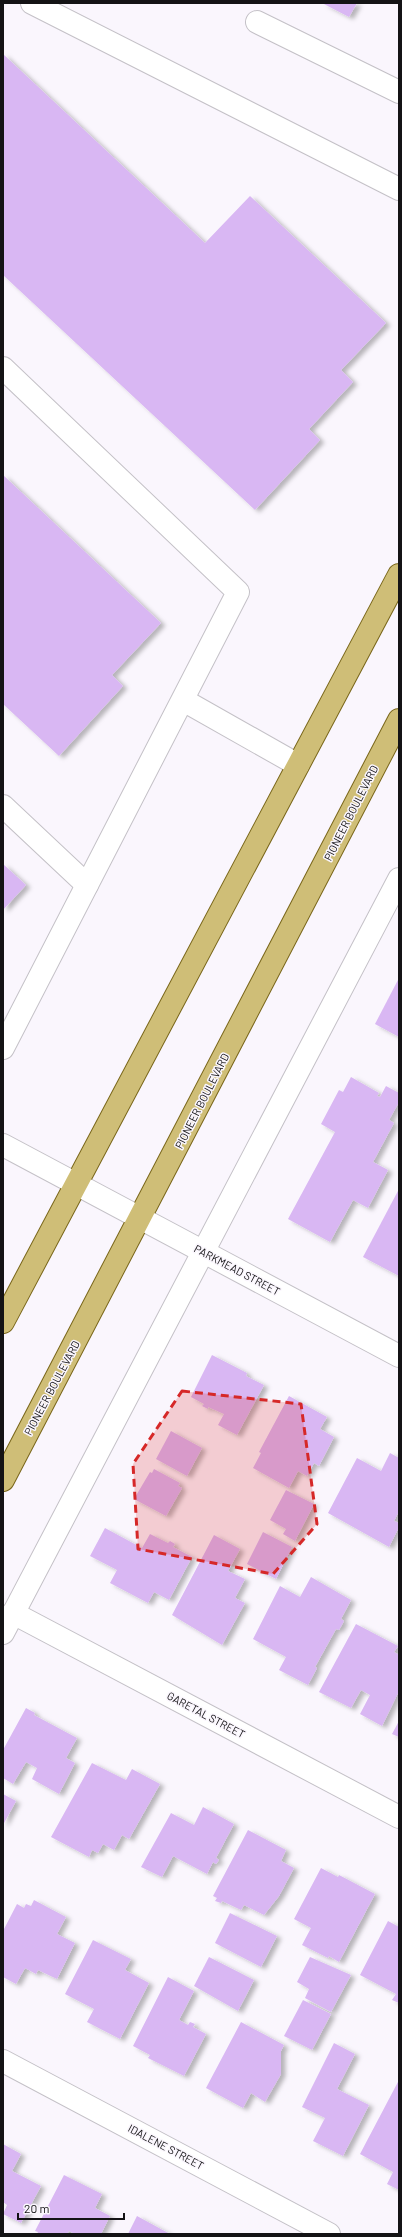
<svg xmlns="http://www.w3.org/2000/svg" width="402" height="2237" viewBox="0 0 402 2237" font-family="Barlow,sans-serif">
<defs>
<filter id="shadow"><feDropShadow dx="4.5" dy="2.5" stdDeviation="2" flood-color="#0004"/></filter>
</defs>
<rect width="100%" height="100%" fill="#faf6fd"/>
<g fill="#d9b7f3" filter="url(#shadow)">
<path d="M322,3H357L349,17Z"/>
<path d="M3,54L205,243L250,196L386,323L341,370L353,382L309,429L320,440L255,510L3,275Z"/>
<path d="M3,475L161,623L112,675L123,686L59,756L3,704Z"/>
<path d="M3,864L26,885L3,910Z"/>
<path d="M399,978V1037L375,1024Z"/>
<path d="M351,1077L379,1093L377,1096L380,1097L386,1086L399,1093V1102L389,1120L394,1123L373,1162L388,1170L368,1208L353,1200L330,1242L288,1219L335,1132L321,1124L339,1090L343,1092Z"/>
<path d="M399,1189V1276L363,1257Z"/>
<path d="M212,1355L247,1373L246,1376L264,1385L237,1435L218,1425L224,1414L208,1407V1409L202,1406L204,1404L191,1397Z"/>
<path d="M289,1396L327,1417L320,1429L334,1437L319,1466L314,1463L307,1476L298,1471L289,1488L253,1468L261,1453L259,1452Z"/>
<path d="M171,1431L202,1448L187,1476L156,1459Z"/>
<path d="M390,1453L399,1458V1511L394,1521L399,1523V1527L389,1547L328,1513L357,1458L381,1471Z"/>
<path d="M154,1469L180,1483L178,1486L182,1488L166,1516L134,1499L150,1472L152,1473Z"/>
<path d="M286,1490L314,1504L295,1541L283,1534L286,1529L270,1520Z"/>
<path d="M105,1528L142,1548L150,1534L168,1543L170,1541L175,1544L173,1547L192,1557L169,1600L154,1592L148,1603L110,1583L117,1570L90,1556Z"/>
<path d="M263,1532L292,1547L276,1579L247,1564Z"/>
<path d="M214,1535L240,1549L228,1571L245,1579L235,1598L245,1603L222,1645L172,1615Z"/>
<path d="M311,1577L351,1600L341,1619L344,1621L339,1630L336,1629L315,1667L317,1668L308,1685L279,1670L286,1657L253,1639L280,1586L300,1597Z"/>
<path d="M356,1624L398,1646L394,1652L399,1655V1691L382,1726L360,1714L370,1695L361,1690L351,1708L319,1692Z"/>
<path d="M26,1708L35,1713L34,1715L77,1738L66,1758L75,1763L59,1794L32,1779L37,1768L26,1762L13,1784L3,1778V1750Z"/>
<path d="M399,1721V1737L392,1734Z"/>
<path d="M92,1763L126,1780L132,1769L160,1784L129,1839L122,1835L114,1850L103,1844L98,1853L92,1850L89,1857L51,1837Z"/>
<path d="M3,1794L16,1801L3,1825Z"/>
<path d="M203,1807L234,1824L216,1858L219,1860L216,1864L213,1862L207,1874L173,1856L162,1877L141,1867L171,1813L194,1825Z"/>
<path d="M248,1830L286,1850L281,1861L294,1868L279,1896L264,1915L244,1905L241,1910L222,1901L221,1903L215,1901L217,1898L213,1896Z"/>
<path d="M321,1868L338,1877L339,1875L375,1894L339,1962L329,1956L328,1958L302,1945L311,1928L294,1919Z"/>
<path d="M34,1900L66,1917L57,1934L75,1943L57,1979L38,1970L36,1974L25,1968L16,1984L3,1977V1931L17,1904L24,1908L26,1904L31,1906Z"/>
<path d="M230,1913L277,1936L261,1967L215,1943Z"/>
<path d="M388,1921L399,1927V2003L392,2000L396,1994L360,1975Z"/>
<path d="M93,1940L131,1959L125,1970L149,1983L120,2039L87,2022L94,2009L65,1994Z"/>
<path d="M209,1957L254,1980L238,2011L194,1986Z"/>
<path d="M310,1957L351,1975L331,2012L305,1998L309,1989L297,1982Z"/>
<path d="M168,1977L194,1991L179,2020L188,2025L190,2022L195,2024L193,2027L206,2034L184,2076L148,2058L150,2055L133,2046Z"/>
<path d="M303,2000L331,2014L312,2050L284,2036Z"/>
<path d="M241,2022L284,2045L281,2051V2074L265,2102L251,2093L243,2108L206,2088Z"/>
<path d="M334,2043L355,2054L337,2089L369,2105L343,2156L313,2141L325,2118L302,2107Z"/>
<path d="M399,2080V2190L387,2184L393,2172L360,2154Z"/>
<path d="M3,2144L21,2154L12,2171L41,2186L21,2223L3,2214L7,2205L3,2202Z"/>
<path d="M64,2175L102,2194L95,2208L110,2216L101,2234H75L69,2231L67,2234H37L38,2232L35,2231Z"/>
<path d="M137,2216L170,2234H128Z"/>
</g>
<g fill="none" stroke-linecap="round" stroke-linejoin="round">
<defs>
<g id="minor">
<path d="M32,3L399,189"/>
<path d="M257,22L399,92"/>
<path d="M3,368L238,592L3,1048"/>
<path d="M183,700L298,765"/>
<path d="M3,806L87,885"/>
<path d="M3,1145L399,1356"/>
<path d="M13,1613L399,1817"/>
<path d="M3,1633L399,879"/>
<path d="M3,2061L329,2234"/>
</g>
<g id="major">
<path d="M3,1322L399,575"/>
<path d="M3,1480L399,720"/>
</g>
</defs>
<use href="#minor" stroke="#c4c1c7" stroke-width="24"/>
<use href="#major" stroke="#79661a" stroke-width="24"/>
<use href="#minor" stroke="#fff" stroke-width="22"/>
<use href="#major" stroke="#cfbe77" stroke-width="22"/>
</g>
<path fill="#d62828" fill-opacity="0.2" stroke="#d62828" stroke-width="3" stroke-dasharray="8 5" stroke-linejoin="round" d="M182,1391L301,1404L317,1524L273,1574L138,1549L133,1464Z"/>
<g text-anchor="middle" stroke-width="3" stroke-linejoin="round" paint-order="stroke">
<g font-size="11" fill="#141315" stroke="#faf6fd">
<text transform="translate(351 813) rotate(-63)" y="4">PIONEER BOULEVARD</text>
<text transform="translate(202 1101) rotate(-63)" y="4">PIONEER BOULEVARD</text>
<text transform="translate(237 1270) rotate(28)" y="4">PARKMEAD STREET</text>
<text transform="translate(52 1388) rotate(-62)" y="4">PIONEER BOULEVARD</text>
<text transform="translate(206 1715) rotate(28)" y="4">GARETAL STREET</text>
<text transform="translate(166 2147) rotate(28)" y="4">IDALENE STREET</text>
</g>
</g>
<rect width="402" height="2237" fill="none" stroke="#141315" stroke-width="8"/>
<path d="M18 2213v6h106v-6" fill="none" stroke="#141315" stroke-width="2"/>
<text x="24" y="2213" font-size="12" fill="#141315" stroke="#faf6fd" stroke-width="3" paint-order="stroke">20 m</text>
</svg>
